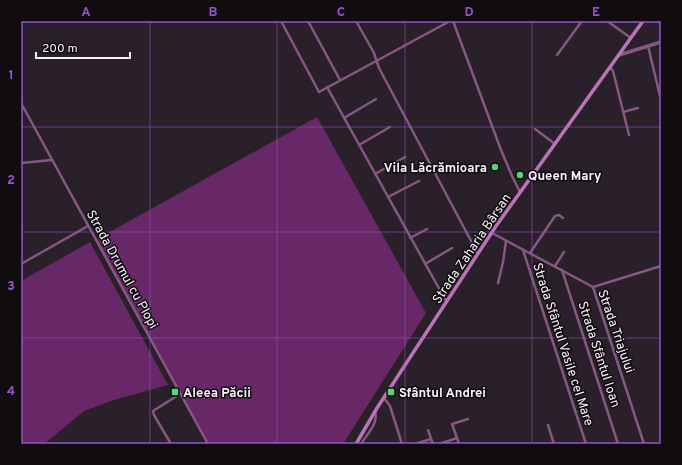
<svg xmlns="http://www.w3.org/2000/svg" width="682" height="465" viewBox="0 0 682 465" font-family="Overpass,sans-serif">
<rect width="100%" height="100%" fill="#2a2029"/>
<g fill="#682867">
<path d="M317,117L426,313L343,444H208L97,239Z"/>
<path d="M90,242L168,385L114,400L84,411L44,444H21V281Z"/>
</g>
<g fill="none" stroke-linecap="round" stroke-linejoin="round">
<g stroke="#845882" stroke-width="2.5">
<path d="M281,21L319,92L450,21"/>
<path d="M308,21L340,80"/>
<path d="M356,21L374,53L379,68L478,254"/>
<path d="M453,21L501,150L512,176L520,192"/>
<path d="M607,21L631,38"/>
<path d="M648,46L660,96"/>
<path d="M557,55L582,21"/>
<path d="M610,67L613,71L629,135"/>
<path d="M327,87L446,301"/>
<path d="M21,103L208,444"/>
<path d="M623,112L638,108"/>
<path d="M344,118L376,99"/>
<path d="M535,129L555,144"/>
<path d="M359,145L390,127"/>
<path d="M21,163L52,160"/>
<path d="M375,174L405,157"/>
<path d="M388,197L419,181"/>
<path d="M492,233L593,287L644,444"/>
<path d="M410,238L427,229"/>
<path d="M523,250L586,444"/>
<path d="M530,253L555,216L559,215L563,218"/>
<path d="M21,264L88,226"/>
<path d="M425,264L452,248"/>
<path d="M555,266L564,252"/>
<path d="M562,270L618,444"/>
<path d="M498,283L503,262L506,241"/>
<path d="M593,287L661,266"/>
<path d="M384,398L390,406L402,444"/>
<path d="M548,425L554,444"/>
<path d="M428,430L433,444"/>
<path d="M171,444L154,415L153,411L180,394"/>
<path d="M361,444C367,434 379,423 375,411"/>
<path d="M415,444L431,439"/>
<path d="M439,444L457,438"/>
<path d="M459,444L452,424L468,419"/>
</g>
<path stroke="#845882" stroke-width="3.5" d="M619,55L661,42"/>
<path stroke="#ba73b8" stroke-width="3.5" d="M356,444L377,408L496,226L643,21"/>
</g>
<path fill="none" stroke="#9454cb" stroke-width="1" stroke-opacity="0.55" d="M150,21V444M277,21V444M405,21V444M532,21V444M21,127H661M21,232H661M21,338H661"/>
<g fill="#56d671" stroke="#100c10" stroke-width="1.5">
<circle cx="495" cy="167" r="4"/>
<circle cx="520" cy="175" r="4"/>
<rect x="171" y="388" width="8" height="8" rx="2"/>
<rect x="387" y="388" width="8" height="8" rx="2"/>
</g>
<g text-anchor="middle" stroke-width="3" stroke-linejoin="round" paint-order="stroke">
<g font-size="13" font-weight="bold" fill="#f9f2f9" stroke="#100c10" text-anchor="start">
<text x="487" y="172" text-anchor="end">Vila Lăcrămioara</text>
<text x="528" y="180">Queen Mary</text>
<text x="183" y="397">Aleea Păcii</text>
<text x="399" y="397">Sfântul Andrei</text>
</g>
<g font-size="13" fill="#f9f2f9" stroke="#100c10">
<text transform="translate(471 248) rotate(-56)" y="5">Strada Zaharia Bârsan</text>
<text transform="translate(123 269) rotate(61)" y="5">Strada Drumul cu Plopi</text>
<text transform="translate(617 331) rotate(71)" y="5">Strada Triajului</text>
<text transform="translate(564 344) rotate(72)" y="5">Strada Sfântul Vasile cel Mare</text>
<text transform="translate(600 354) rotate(72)" y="5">Strada Sfântul Ioan</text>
</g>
</g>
<rect width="682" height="465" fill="none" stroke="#100c10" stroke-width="44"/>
<path d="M36 52v6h94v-6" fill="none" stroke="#f9f2f9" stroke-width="2"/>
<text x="42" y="52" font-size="12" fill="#f9f2f9" stroke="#100c10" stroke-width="3" paint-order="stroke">200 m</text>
<rect x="22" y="22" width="638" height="421" fill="none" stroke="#9454cb" stroke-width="1.5"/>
<g font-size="13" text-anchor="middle" font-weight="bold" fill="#9454cb">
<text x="86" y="16">A</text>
<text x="213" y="16">B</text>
<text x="341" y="16">C</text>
<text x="469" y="16">D</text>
<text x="596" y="16">E</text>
<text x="11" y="79">1</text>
<text x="11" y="184">2</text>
<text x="11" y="290">3</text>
<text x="11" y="395">4</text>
</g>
</svg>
